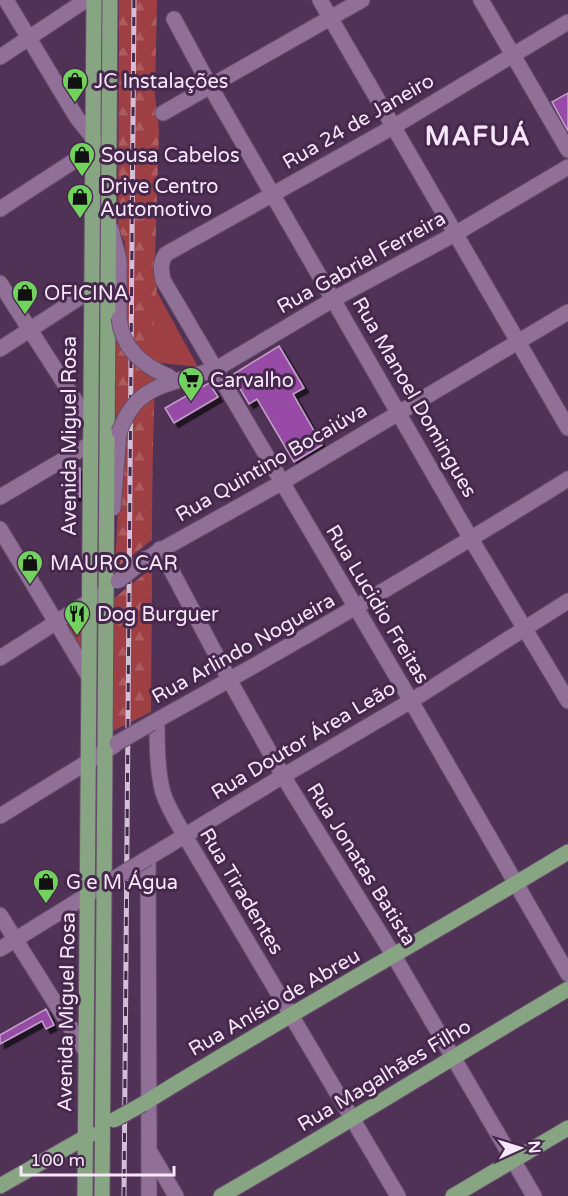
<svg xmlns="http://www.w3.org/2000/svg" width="568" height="1196" viewBox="0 0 568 1196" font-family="'Varela Round',sans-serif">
<defs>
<pattern id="forest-firs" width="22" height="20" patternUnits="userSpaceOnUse" patternTransform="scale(1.5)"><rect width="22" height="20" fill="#9e3f43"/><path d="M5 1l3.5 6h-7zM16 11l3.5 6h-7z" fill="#ac5b5f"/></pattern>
<filter id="shadow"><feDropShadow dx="4.5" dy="4.5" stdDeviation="0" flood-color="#0009"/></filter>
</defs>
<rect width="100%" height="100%" fill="#503256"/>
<g fill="url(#forest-firs)">
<path d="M119,0H157L155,95L159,130L155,259C159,300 156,342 155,383C153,436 152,488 152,540L115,569L121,445L124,430L116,419L115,330L123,323L125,243L118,227Z"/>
<path d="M152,568L151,712L113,731V599Z"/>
</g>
<g fill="#9e3f43">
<path d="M156,290L198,367L151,362Z"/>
<path d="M81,616L82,648L79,649L63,625Z"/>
</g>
<g fill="#974ca7" stroke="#c3a1ca" stroke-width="1.5" filter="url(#shadow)">
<path d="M568,93V131L552,102Z"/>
<path d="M279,346L304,388L293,394L322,445L294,462L257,399L249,404L232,375Z"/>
<path d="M209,383L218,397L174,423L165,408Z"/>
<path d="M70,468H80V497L67,495L63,472L70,471Z"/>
<path d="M46,1009L54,1025L46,1029L42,1021L0,1044V1035Z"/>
</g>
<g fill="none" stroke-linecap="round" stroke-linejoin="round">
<defs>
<g id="minor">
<path d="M6,0L77,118L94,139"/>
<path d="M320,0L568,428"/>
<path d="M481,0L568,150"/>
<path d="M174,19L210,86L471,539L568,701"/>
<path d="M568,22L393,127L166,254C160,262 161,270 163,280L411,701L568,974"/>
<path d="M0,57L86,0"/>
<path d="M163,113L362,0"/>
<path d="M0,209L94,148"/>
<path d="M111,229L119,260V318"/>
<path d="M0,283L89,422"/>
<path d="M0,349L91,290"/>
<path d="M170,383L216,369L334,299L455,234L568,167"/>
<path d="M0,497L90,444"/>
<path d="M113,508L119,432"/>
<path d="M0,529L89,677"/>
<path d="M160,549L230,681L283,776L394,956L534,1196"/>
<path d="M154,554L281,483L568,312"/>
<path d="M0,658L99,595"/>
<path d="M157,721C157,744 157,770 163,793C168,808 177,822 185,836L398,1196"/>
<path d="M152,723C293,645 431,564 568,479"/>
<path d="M0,816L115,745"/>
<path d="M0,915L86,1052"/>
<path d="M0,949L97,889"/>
<path d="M149,1196V1150"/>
<path d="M176,1196L149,1150L148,858L283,776L411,701L568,601"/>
</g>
<g id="major">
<path d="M143,1104C283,1017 427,938 568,852"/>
<path d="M0,1186L91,1134"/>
<path d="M85,1196L94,0"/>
<path d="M102,1196L110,0"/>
<path d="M221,1196C338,1129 452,1057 568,989"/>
<path d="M453,1196L568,1128"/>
</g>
</defs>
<use href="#minor" stroke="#684e6c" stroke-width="17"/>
<use href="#major" stroke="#684e6c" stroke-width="17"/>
<use href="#minor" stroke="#917098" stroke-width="15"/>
<use href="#major" stroke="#87a582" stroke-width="15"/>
<defs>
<path id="rail" d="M124,1196L134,0"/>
</defs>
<use href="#rail" stroke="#d4bfd8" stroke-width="5"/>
<use href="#rail" stroke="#45284b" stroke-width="3" stroke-dasharray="9" stroke-linecap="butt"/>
<defs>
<g id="minor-bridge">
<path d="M119,318C122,349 143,366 170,377"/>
<path d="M119,432C130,404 142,392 170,383"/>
<path d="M118,581L148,557"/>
<path d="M117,743L152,723"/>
<path d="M115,878L148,858"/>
</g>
<path id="major-bridge" d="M114,1120L143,1104"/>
</defs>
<use href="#minor-bridge" stroke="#684e6c" stroke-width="17" stroke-linecap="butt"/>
<use href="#major-bridge" stroke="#684e6c" stroke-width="17" stroke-linecap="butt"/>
<use href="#minor-bridge" stroke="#917098" stroke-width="15"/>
<use href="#major-bridge" stroke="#87a582" stroke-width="15"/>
</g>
<defs>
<symbol id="shop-pin" viewBox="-11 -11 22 30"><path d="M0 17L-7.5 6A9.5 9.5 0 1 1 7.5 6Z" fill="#71d25e" stroke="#45284b"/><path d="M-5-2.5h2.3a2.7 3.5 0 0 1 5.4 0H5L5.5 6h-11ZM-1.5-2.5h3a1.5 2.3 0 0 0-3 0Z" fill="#111"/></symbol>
<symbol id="supermarket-pin" viewBox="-11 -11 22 30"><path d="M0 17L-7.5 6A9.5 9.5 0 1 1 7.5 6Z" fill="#71d25e" stroke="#45284b"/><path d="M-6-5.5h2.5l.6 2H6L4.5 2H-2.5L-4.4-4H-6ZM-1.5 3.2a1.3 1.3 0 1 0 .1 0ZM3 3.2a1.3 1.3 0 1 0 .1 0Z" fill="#111"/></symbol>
<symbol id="restaurant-pin" viewBox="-11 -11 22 30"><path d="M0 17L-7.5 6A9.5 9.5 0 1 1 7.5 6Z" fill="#71d25e" stroke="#45284b"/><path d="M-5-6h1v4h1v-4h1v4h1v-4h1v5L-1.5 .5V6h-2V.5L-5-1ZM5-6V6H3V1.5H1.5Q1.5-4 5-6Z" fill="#111"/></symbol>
</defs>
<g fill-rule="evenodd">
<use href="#shop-pin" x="60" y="66" width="30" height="40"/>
<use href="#shop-pin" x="67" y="140" width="30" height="40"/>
<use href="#shop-pin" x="65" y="182" width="30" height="40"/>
<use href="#shop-pin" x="10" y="278" width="30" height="40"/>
<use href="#supermarket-pin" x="176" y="365" width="30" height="40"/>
<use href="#shop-pin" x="15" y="548" width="30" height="40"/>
<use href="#restaurant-pin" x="62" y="599" width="30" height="40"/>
<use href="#shop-pin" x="31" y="867" width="30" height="40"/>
</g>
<g text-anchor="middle" stroke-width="6" stroke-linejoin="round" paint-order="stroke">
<g font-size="20" fill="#f8e6fb" stroke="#45284b" text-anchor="start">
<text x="94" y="88">JC Instalações</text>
<text x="101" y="162">Sousa Cabelos</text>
<text x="100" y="193">Drive Centro<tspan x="100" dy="23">Automotivo</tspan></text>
<text x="44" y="300">OFICINA</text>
<text x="210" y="387">Carvalho</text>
<text x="50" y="570">MAURO CAR</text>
<text x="97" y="621">Dog Burguer</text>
<text x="66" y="889">G e M Água</text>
</g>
<g font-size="20" fill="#f8e6fb" stroke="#45284b">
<text transform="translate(358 121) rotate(-30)" y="7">Rua 24 de Janeiro</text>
<text transform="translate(361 262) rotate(-29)" y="7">Rua Gabriel Ferreira</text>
<text transform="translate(415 397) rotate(60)" y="7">Rua Manoel Domingues</text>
<text transform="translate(69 436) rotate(-90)" y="7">Avenida Miguel Rosa</text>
<text transform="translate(271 462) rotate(-30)" y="7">Rua Quintino Bocaiúva</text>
<text transform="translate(378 604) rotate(59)" y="7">Rua Lucidio Freitas</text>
<text transform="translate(243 648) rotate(-29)" y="7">Rua Arlindo Nogueira</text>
<text transform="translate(303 740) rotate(-31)" y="7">Rua Doutor Área Leão</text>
<text transform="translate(362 864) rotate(58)" y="7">Rua Jonatas Batista</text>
<text transform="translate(242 891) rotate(59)" y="7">Rua Tiradentes</text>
<text transform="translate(274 1002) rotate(-30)" y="7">Rua Anísio de Abreu</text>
<text transform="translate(66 1012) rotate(-89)" y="7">Avenida Miguel Rosa</text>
<text transform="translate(384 1075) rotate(-31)" y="7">Rua Magalhães Filho</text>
</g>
<g font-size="26" font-weight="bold" letter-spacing="1.5" fill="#f8e6fb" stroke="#45284b">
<text x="478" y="145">MAFUÁ</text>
</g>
</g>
<g transform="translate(520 1148) rotate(86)" stroke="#45284b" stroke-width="4.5" paint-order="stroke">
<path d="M0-4.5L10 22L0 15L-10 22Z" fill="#f8e6fb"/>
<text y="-9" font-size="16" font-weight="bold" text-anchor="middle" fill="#f8e6fb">N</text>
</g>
<path d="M21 1166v9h153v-9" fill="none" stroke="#f8e6fb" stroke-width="3"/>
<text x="30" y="1166" font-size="18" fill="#f8e6fb" stroke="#45284b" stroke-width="4.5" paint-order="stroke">100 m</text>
</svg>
